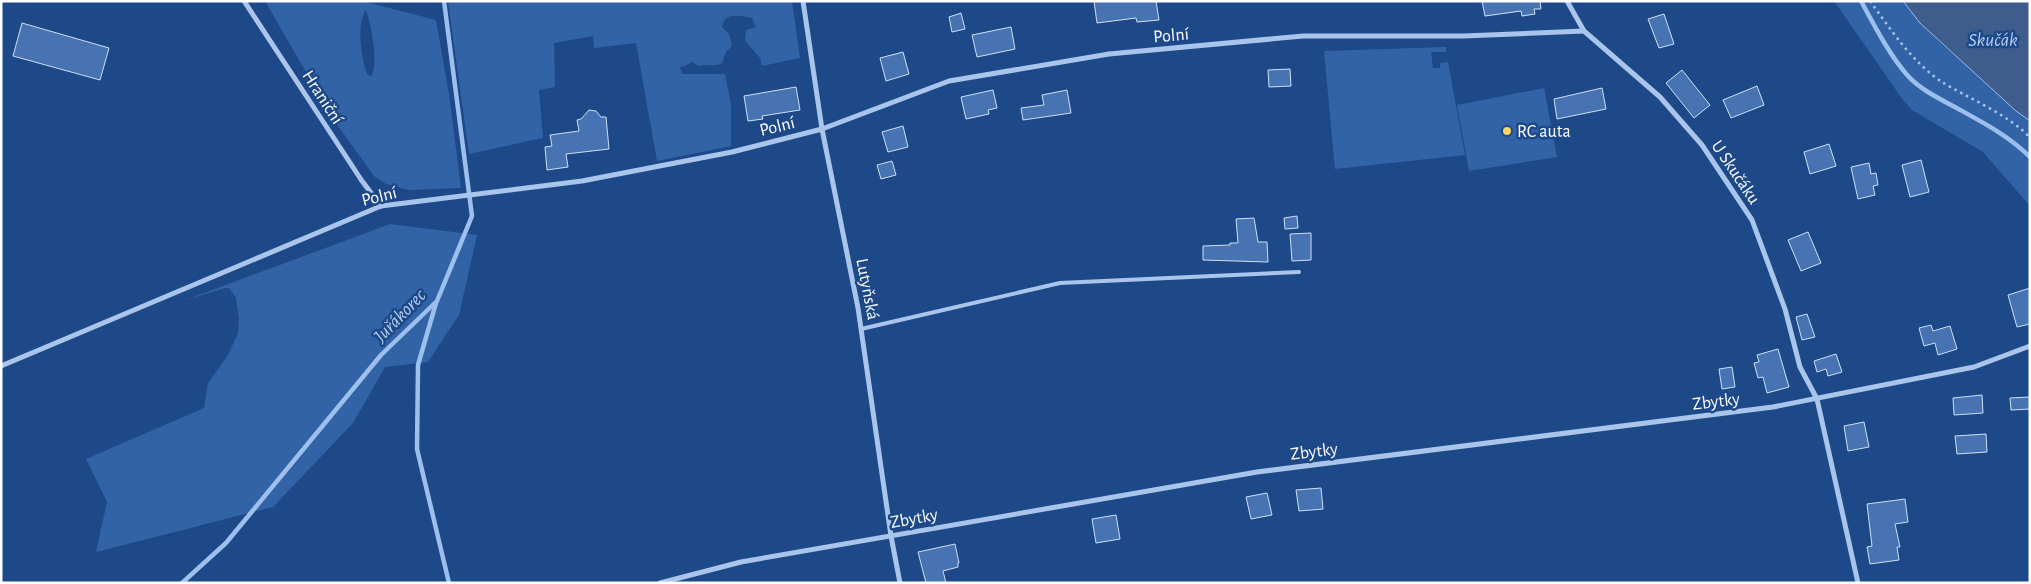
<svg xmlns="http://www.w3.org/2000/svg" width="2031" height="584" viewBox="0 0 2031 584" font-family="'Alegreya Sans',sans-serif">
<rect width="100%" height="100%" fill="#1e4989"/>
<g fill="#3263a7" fill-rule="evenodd">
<path d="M265,1H362L436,20L449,94L461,188L409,190L386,184L374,176L333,119ZM366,10C372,28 378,58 372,76L368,75C361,62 356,22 366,10Z"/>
<path d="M448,1H792L800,58L762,66L760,58L745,41L746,30L756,27L752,18C741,16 724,11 722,27L729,34L732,46L726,52L722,63C714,68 706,63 698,66L692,62L685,66L680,67L682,74H725L731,105V146L657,161L636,43L594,48L593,36L554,43L555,87L539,90L543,138L469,154Z"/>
<path d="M1834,1H1903L1920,23L1942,44L2030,121V206L1983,152L1912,110L1903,100Z"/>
<path d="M1446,47V52H1431L1433,68H1440V63L1448,62L1465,155L1335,169L1324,51Z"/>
<path d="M1544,88L1557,157L1469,171L1457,105Z"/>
<path d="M390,224L477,235L459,315L428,362L385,367L353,423L273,507L96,552L107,502L86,459L204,408L208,383L228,355L238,333L239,319L236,298L229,288H225L183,301Z"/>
</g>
<path fill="#3e5d8c" stroke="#9cbfed" d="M1903,1H2030V121L2016,111L1920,23Z"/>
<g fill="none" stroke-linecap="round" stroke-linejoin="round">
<g stroke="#9cbfed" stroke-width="4.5">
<path d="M1861,1C1874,25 1890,56 1908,76C1920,89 1938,98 1953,106C1980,121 2008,135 2030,157"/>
<path d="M436,303L418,365L417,449L449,583"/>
<path d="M182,583L226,543L381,355L437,301L472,216L444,1"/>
</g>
</g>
<g fill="#4773b2" stroke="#cee0f8">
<path d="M1094,1H1156L1159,20L1137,22L1136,18L1097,23Z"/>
<path d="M1482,1H1540L1541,9H1534L1535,14L1522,16L1521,11L1485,16Z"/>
<path d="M961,13L965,29L952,32L949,17Z"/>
<path d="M1664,14L1674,44L1659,48L1648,19Z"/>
<path d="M22,23L109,48L100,80L13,56Z"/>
<path d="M1011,27L1015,49L977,57L972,35Z"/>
<path d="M903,52L909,74L886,81L880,58Z"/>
<path d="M1290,69L1291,86L1269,87L1268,70Z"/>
<path d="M1682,70L1710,105L1694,118L1666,83Z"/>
<path d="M1757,86L1764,105L1731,118L1723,100Z"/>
<path d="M796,87L800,110L762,116L763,119L748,121L744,96Z"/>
<path d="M1602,88L1606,109L1557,119L1554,99Z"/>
<path d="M993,90L997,108L988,110L989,114L966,119L961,97Z"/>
<path d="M1067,90L1071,113L1023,120L1021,108L1044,105L1042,95Z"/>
<path d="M589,110L596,111L601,117H606L609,149L566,154L568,167L547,170L545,147L552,146L550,135L579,131L577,120L581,119Z"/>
<path d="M903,126L908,147L888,152L882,132Z"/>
<path d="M1829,144L1836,166L1810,174L1804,152Z"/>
<path d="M1921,160L1929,192L1910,197L1902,165Z"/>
<path d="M892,161L896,175L881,179L877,165Z"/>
<path d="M1869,163L1871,174L1876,173L1878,185L1873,186L1875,195L1858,199L1851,167Z"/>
<path d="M1297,216L1298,228L1285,229L1284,218Z"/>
<path d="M1254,218L1258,242H1267L1268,262L1203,260V246L1230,245V243H1238L1236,219Z"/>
<path d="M1808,232L1821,263L1801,271L1788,240Z"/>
<path d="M1311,233V260L1292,261L1290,234Z"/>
<path d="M2030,288V324L2017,327L2008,295Z"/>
<path d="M1807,314L1815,337L1802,340L1796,317Z"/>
<path d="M1931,325L1933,331L1950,326L1957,349L1938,355L1935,343L1924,346L1919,328Z"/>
<path d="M1778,349L1789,387L1767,393L1763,377L1758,378L1754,363L1759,362L1757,355Z"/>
<path d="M1836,354L1842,372L1828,376L1826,369L1817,372L1814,361Z"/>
<path d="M1732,367L1735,387L1722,389L1719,369Z"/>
<path d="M1982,395L1983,413L1954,415L1953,398Z"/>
<path d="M2030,397V409L2011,410L2010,398Z"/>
<path d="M1864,422L1869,447L1848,451L1844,426Z"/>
<path d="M1986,434L1987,452L1957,454L1955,436Z"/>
<path d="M1321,488L1323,509L1299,511L1296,490Z"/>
<path d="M1267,493L1272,515L1251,519L1246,497Z"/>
<path d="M1905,499L1908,522L1895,524L1900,547H1897L1899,560L1870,564L1867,547L1872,546L1867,504Z"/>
<path d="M1116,515L1120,539L1096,543L1092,519Z"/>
<path d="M955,544L959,563H958V567L943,571L946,583H926L918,552Z"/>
</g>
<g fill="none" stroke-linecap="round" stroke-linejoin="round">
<path stroke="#a9c5eb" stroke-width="2.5" stroke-dasharray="2.5 4" stroke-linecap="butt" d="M1870,1C1891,30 1912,62 1942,82C1966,97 2013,117 2030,138"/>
<path stroke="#a9c5eb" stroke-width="4" d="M861,329L1060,283L1299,272"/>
<g stroke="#a9c5eb" stroke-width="5">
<path d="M244,1L362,181L381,206"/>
<path d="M803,1L822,129L858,308L891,536L900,583"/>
<path d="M1567,1L1584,31L1660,97L1702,145L1752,220L1785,309L1800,367L1817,399L1858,583"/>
<path d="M1,366L381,206L582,181L732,152L822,129L949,81L1109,54L1303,36H1463L1584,31"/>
<path d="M660,583L741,562L1257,472L1773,407L1974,367L2030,346"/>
</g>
</g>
<circle fill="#fad568" stroke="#1e4989" stroke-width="2" cx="1507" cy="131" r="5"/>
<g text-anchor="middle" stroke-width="5" stroke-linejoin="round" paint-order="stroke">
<g font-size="18" fill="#fff" stroke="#1e4989">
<text transform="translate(1171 35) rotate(-5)" y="6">Polní</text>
<text transform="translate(323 97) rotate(57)" y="6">Hraniční</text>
<text transform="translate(777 126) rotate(-14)" y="6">Polní</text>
<text transform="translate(1736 172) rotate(56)" y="6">U Skučáku</text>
<text transform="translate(379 196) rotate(-14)" y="6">Polní</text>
<text transform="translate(868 289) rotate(79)" y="6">Lutyňská</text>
<text transform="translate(1716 401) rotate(-7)" y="6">Zbytky</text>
<text transform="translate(1314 451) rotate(-7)" y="6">Zbytky</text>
<text transform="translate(914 518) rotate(-10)" y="6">Zbytky</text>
</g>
<g font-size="18" fill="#fff" stroke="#1e4989" text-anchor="start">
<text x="1517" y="137">RC auta</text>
</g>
<g font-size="19" font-style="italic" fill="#b5cff3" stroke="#1e4989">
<text x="1993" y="46">Skučák</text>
<text transform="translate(399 315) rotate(-46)" y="7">Juřákorec</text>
</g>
</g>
<rect width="2031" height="584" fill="none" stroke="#ffffff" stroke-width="5"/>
</svg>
